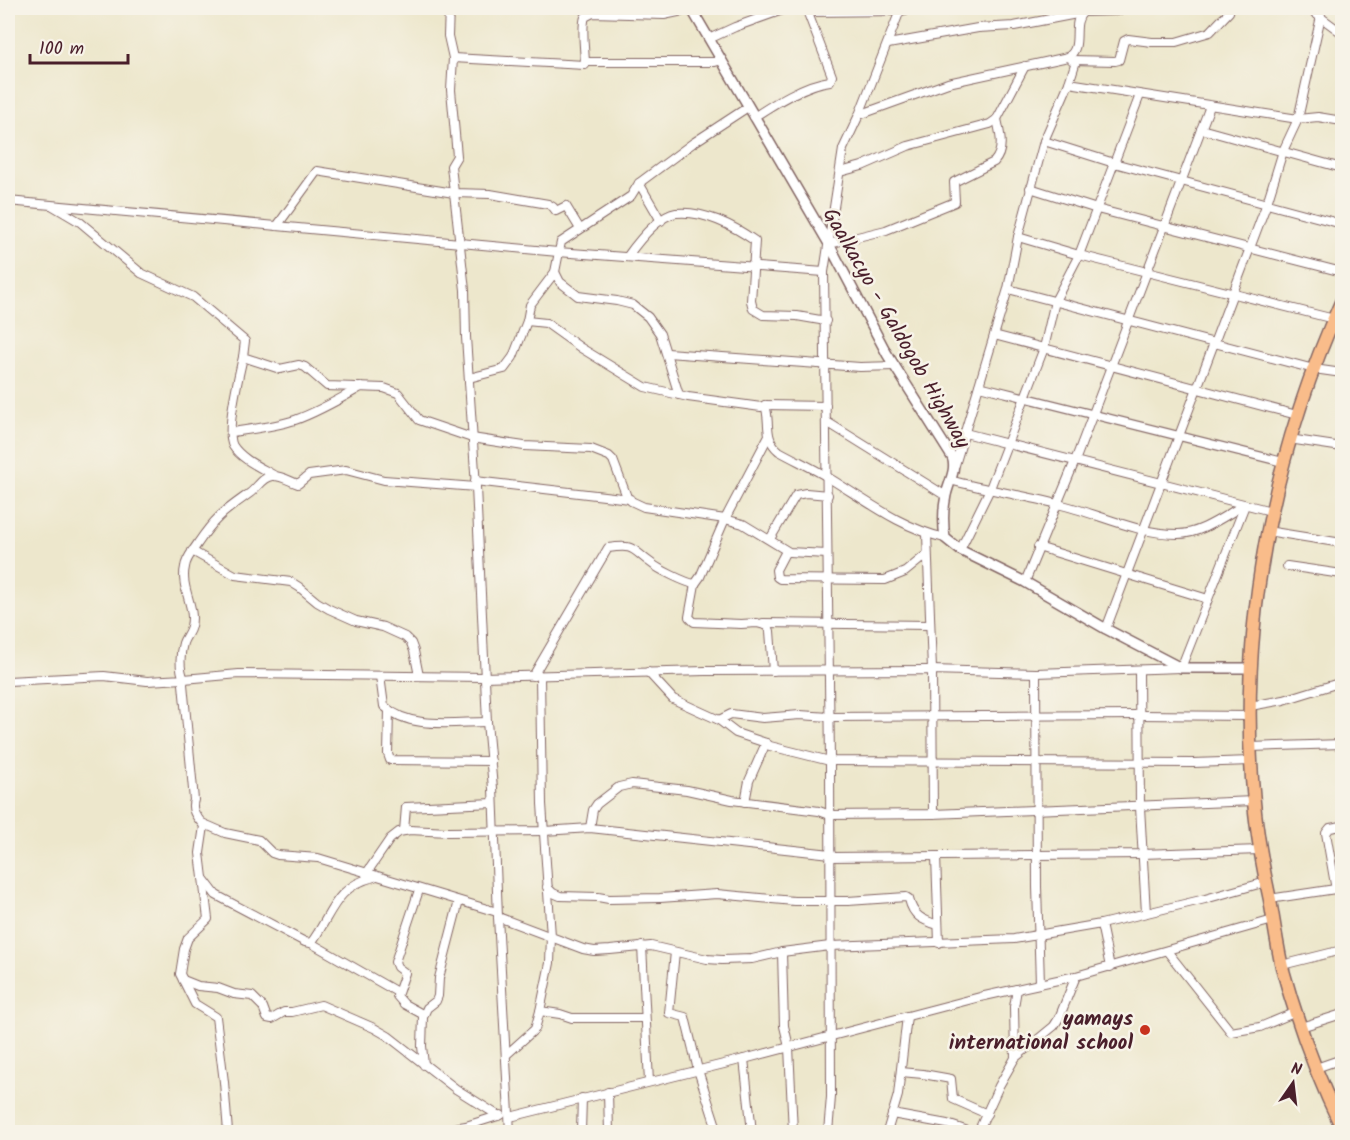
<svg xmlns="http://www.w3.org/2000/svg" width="1350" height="1140" viewBox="0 0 1350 1140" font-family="Kalam,sans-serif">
<rect width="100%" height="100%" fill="#f7f3e8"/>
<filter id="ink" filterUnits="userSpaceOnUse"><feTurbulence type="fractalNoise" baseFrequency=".0167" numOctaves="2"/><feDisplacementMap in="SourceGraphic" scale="12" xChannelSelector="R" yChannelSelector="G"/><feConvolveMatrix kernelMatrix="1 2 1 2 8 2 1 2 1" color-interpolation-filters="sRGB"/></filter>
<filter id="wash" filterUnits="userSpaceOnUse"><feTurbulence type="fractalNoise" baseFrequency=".008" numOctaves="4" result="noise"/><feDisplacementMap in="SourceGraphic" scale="24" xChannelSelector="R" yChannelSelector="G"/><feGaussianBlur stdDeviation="1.35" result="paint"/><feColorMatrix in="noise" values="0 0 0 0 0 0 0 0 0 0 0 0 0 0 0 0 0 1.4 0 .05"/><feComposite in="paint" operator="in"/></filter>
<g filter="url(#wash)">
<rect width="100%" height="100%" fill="#ede7cc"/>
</g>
<g filter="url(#ink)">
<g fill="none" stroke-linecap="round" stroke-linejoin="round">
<defs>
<g id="minor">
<path d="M449,8L448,36L453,58L451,90L457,156L451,166L465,290L466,337L476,487L487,722L493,788L498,917L510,1132"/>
<path d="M1308,8L1342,33"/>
<path d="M808,12L900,11L915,8"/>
<path d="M1321,16L1298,119L1318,117L1342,121"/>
<path d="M711,38L735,27L788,8"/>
<path d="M888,44L978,28L1014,26L1082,13"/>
<path d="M453,58L585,65C585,51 581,28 585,17L593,13L664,15L692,9"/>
<path d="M1072,60L1115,61L1119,60L1124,41L1128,39L1152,42H1176L1210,32L1229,12L1230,8"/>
<path d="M585,62H715L722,60"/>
<path d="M1069,83L1298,119L1283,151L1267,203L1106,629"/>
<path d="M859,115L948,83L1068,57C1084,47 1070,24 1083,12L1118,11L1125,8"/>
<path d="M754,117C775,103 805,84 830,81L832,76L806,8"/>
<path d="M1201,129L1342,168"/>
<path d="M1044,141L1114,163L1342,224"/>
<path d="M840,172L862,166L908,146L990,124L997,119L1025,66"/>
<path d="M639,183L661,221"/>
<path d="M1030,188L1097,209L1342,272"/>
<path d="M8,201L558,252L824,272"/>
<path d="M53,206L80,222L141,273L193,297L245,341L243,357L280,369L299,365L305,367L327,386L384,388L398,393L419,420L472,438L524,446L591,449L609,456L613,460L627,497L631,501L644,507L725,519L743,524L789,552L827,554"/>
<path d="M277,226L317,171L454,193L490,194L548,204L553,207L556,211L566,206L580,229"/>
<path d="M1018,237L1079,255L1334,319"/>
<path d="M829,244L886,230L955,202L954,182L994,162C1005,150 1000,133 997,119"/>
<path d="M627,257C637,243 658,216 676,213C703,210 734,226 755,241L751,301L753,309L763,315L797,316L826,321"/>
<path d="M555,272L560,282L578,296L617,301L633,305L648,317L660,334L679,395"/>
<path d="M1008,289L1314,369L1342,373"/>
<path d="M527,321L546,323L581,348L645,387L688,397L761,407L765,405C771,422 763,438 779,451C795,460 813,468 829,478C867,501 901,528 945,538"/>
<path d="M994,335L1297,415"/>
<path d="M667,353L860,367L895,366"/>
<path d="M243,357C239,375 225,431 233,446C242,460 262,468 275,476"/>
<path d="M469,378L504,369L513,357L527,321L530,305L555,272L561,242L631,196L639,183L693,143L748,107"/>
<path d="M979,386L1283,462"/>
<path d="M765,405L826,406"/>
<path d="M827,422L946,496L947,491"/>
<path d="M231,432C252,429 274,427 295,420C318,412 340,399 361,387"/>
<path d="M965,433L1271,511"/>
<path d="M768,437L725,519L700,577L695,584L689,617L694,622L741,624L757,623L768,626L770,631L773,671"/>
<path d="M1289,439L1342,447"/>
<path d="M955,465L1008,289L1018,237L1044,141L1069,83L1076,61"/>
<path d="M950,480C986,490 1022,495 1058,504C1097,513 1136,534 1178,534C1201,534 1224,516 1244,505"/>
<path d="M475,481L630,499"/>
<path d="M1267,531L1342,543"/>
<path d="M927,534L932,670L933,814"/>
<path d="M770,539L796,495L806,493L828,495"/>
<path d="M1038,547L1208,599"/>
<path d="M960,550L989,491L1044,348L1055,301L1079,255L1140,95"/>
<path d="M192,551L235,575L291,582L299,587L317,602L329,609L356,621L383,627L405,637L411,643L414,651L419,676"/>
<path d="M786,551L776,570L777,577L780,579L885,580L905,572L927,554"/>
<path d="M1287,566L1342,574"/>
<path d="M1025,582L1075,461L1210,106"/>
<path d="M763,623L930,625"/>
<path d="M1139,671L1140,807L1146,913"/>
<path d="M648,672L673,699L719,720L736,733L766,743L770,746L830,761L1193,763L1251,761"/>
<path d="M1036,673L1037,887L1040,983"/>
<path d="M380,676L384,706C410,730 453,722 487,722"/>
<path d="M533,676L608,548C636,544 631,549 651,563C658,569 686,583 695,584"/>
<path d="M540,676L542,804L551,936L550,963L540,1011L560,1014L572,1018H645"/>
<path d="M8,681L104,676L147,681L184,679C179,669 180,653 183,643C185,637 190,632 191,626C196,607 180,588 185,567C186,558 193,551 198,543C216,516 225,511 250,493C258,487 262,477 272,476C281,475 289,481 298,484L309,475L346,470L384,480L476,487"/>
<path d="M1250,706L1284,700L1342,682"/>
<path d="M389,710L388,754L390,760L491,761"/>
<path d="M719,720L731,714L763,718L800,715L829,717L1139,715L1250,716"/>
<path d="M1251,747L1342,744"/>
<path d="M745,802L749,781L766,743"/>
<path d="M202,823L225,833L259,840L272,853L278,855L318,858L497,912"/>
<path d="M590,828L593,810L597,804L619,787L632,784L687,790L732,800L819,811L830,815L933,814L1254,801"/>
<path d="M404,831L406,807L493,803"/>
<path d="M936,856L939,943"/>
<path d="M831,857L1142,854L1260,850"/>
<path d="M366,874L390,839L399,832L410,830L448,832L544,831L590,828L831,854"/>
<path d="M203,878L216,895L305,942L311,943C332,915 334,887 374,877"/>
<path d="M547,887L553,893L560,896L598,897L609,899L660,898L717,894L794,901H848L906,897L909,899C913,916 922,920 938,925"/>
<path d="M419,890L395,962L397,967L405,973L397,996L404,1004L424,1015"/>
<path d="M1336,890L1326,833L1330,828L1342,826"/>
<path d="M1269,899L1342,888"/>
<path d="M498,917L583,949L594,951L610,950L651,946L707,959L722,960L752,959L782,952L830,946L1014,939L1101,924L1205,899L1266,882"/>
<path d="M1101,924L1110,967"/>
<path d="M311,943L397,992"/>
<path d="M642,946L649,1082"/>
<path d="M1167,951L1231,1032L1260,1027L1296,1012"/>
<path d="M675,952L669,1013L685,1017L698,1070L718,1132"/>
<path d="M782,952L784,1026L789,1047L793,1132"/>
<path d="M1282,965L1342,950"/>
<path d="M183,980L198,986L218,988L234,994L252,996L263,1007L267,1018L272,1019L284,1012H292L321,1005L374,1028L388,1036L456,1089L499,1116"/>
<path d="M1301,1027L1342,1014"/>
<path d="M506,1055L535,1029L540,1011"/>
<path d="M1015,1058L1014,1007L1017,989"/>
<path d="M744,1059L752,1132"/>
<path d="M424,1065L422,1046L423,1017L427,1008L436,1001L438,996L439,978L459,901"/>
<path d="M1316,1068L1342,1059"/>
<path d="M901,1072L923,1074L951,1079L953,1099L987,1114"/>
<path d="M608,1092L609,1132"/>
<path d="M892,1114L947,1124L971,1132"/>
<path d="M510,1117L744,1059L980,997L1076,976L1273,920"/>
<path d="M228,1132L224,1082L216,1017L195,1004L180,974L184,949L188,938L208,919L200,853L204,826C198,818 190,811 194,800L183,684L184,679L239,674L484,677L705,671L932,670L1036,673L1181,668L1245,505"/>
<path d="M430,1132L466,1126L501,1115"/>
<path d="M581,1132L582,1098"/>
<path d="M828,1132L831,1097L830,761L824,272L843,149L859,115L901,8"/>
<path d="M887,1132L898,1095L907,1016"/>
<path d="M978,1132L999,1086L1015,1058L1054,1026L1059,1018L1076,976"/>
</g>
<path id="tertiary" d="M691,8L829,244L887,354L952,457C957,469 949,482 946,495C943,509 943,524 945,538L960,550L1025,582L1106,629L1181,668H1250"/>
<path id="primary" d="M1342,300C1271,457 1237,630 1254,802C1257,835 1263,868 1270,900C1274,923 1277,945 1282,967C1297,1022 1317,1077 1342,1128"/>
</defs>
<use href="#minor" stroke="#836563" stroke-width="10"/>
<use href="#tertiary" stroke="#836563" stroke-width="12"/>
<use href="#primary" stroke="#836563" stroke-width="15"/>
<use href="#minor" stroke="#fff" stroke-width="8"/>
<use href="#tertiary" stroke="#fff" stroke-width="9"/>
<use href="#primary" stroke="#f9bc8a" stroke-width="12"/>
</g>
</g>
<circle fill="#c8321e" stroke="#f7f3e8" stroke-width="2" cx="1145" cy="1030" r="6"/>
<g text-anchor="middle" stroke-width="5" stroke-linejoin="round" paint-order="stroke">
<g font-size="21" fill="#4a1f2b" stroke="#f7f3e8">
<text transform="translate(897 328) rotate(60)" y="7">Gaalkacyo - Galdogob Highway</text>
</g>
<g font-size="21" font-weight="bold" fill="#4a1f2b" stroke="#f7f3e8" text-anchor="end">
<text x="1133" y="1025">yamays<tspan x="1133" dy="24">international school</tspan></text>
</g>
</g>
<rect width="1350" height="1140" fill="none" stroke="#f7f3e8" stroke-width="30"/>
<g transform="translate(1293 1083) rotate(14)" stroke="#f7f3e8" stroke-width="4.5" paint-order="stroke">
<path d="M0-4.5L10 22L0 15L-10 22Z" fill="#4a1f2b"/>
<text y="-9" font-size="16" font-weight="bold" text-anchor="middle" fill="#4a1f2b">N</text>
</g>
<path d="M30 54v9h98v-9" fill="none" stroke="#4a1f2b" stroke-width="3"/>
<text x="39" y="54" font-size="18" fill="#4a1f2b" stroke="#f7f3e8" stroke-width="4.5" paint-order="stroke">100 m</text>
</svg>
